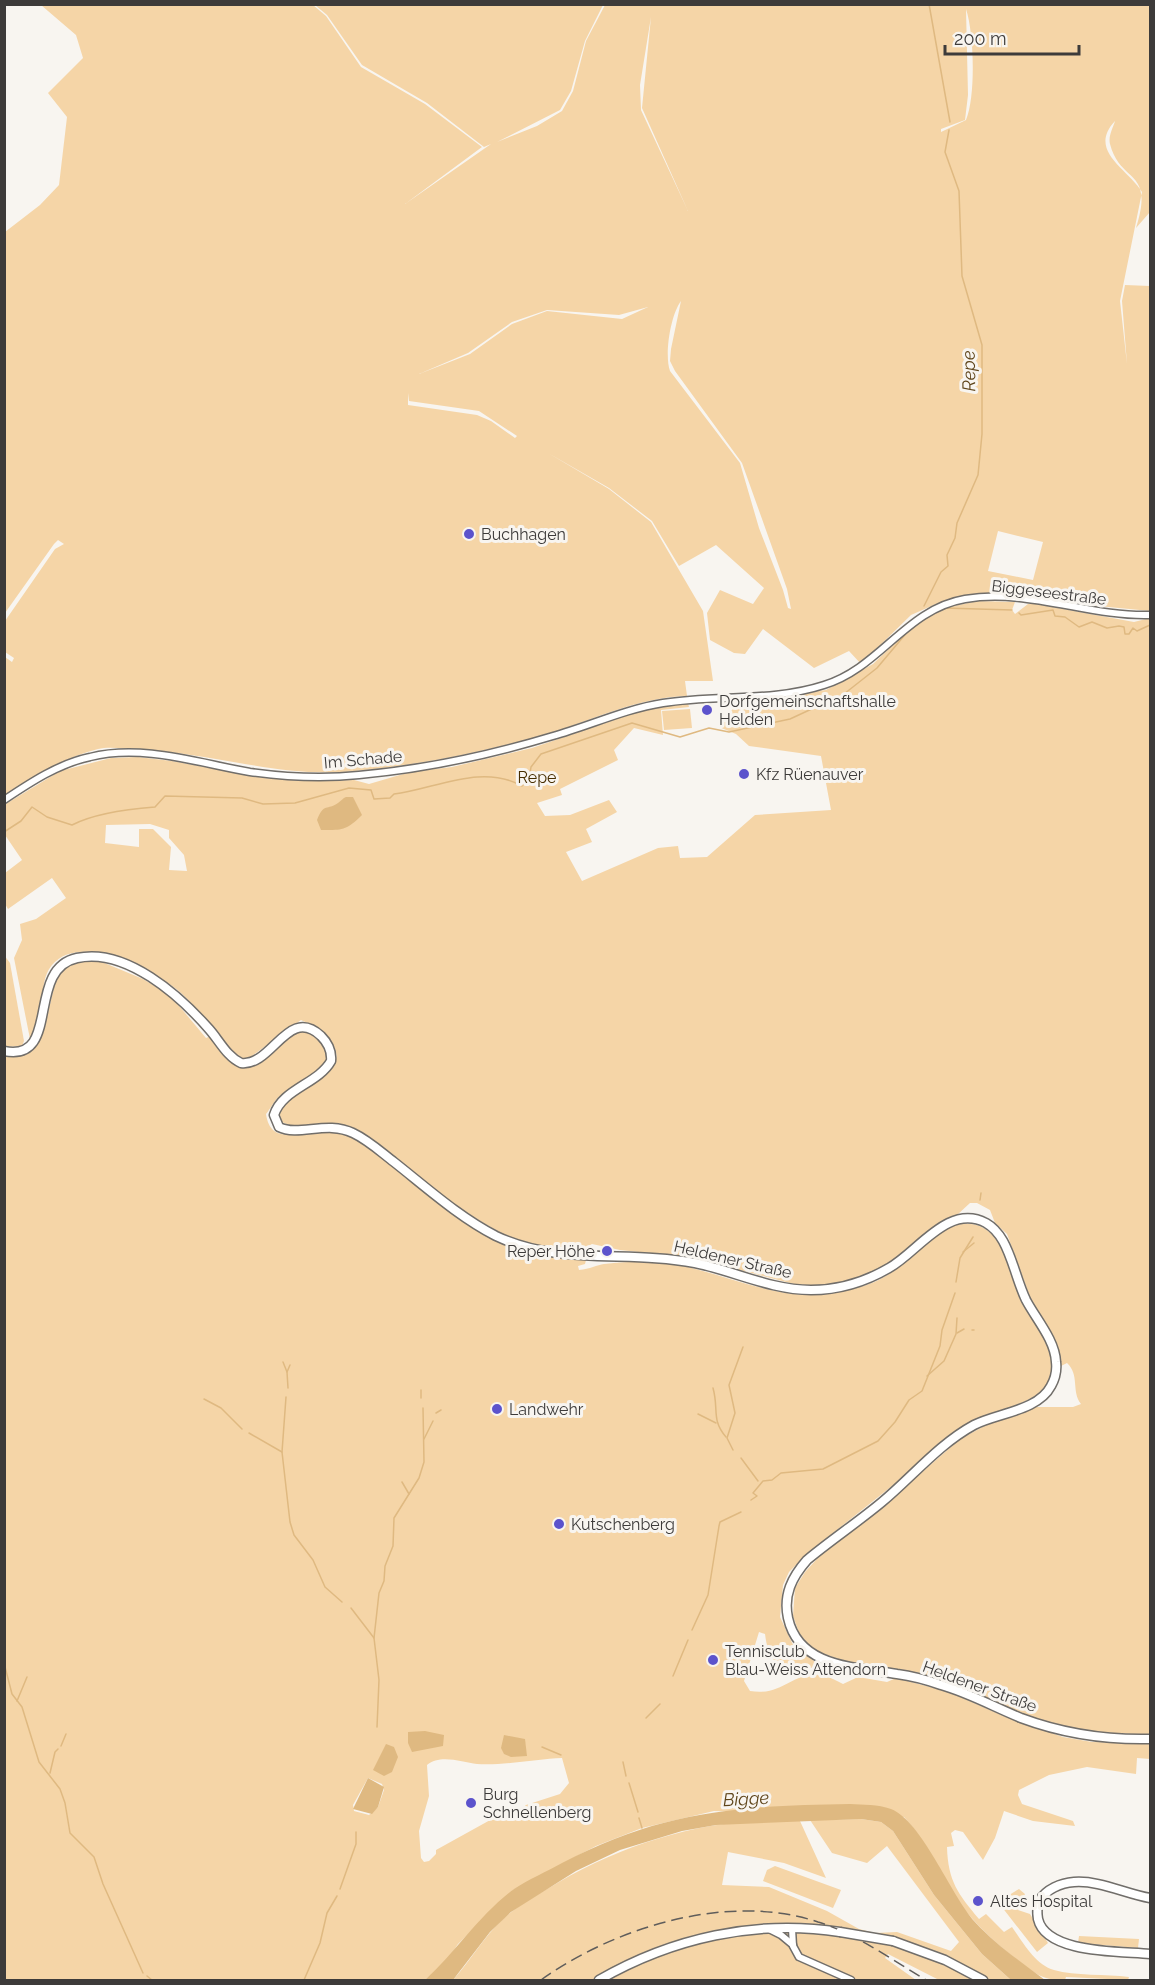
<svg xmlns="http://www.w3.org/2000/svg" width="1155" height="1985" viewBox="0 0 1155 1985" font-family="Raleway,sans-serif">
<rect width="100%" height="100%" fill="#f8f5f0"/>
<g fill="#f5d5a7" fill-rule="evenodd">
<path d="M41,5H313L326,16L361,67L425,104L482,147L405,204L491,144L484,147L427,103L362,65L327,15L315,5H603L585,41L571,91L560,110L497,142L537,126L562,111L573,91L586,41L605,5H1150V212L1136,228C1155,168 1120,184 1110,144C1108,136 1113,128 1115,121C1087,151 1128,169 1142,192L1120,301L1127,364L1122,301L1125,285L1150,286V611L976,594L936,604L911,615L861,664L849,651L814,668L763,629L745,654L734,653L710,640L707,613L720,590L753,604L764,588L716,545L679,566L652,521L609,488L548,453L609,489L651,522L703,611L713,681H685L687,696C639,697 593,720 547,734C484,752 420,765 355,771C281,779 212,752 139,750C126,749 110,746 98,749C63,758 35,776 5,795V657L12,662L14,658L5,652V621L55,549L64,544L58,540L54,544L5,613V232L40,205L59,185L67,117L48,93L83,58L76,35ZM966,9C974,33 976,96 966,120L941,132V129L965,120L968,95ZM651,17L642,108L688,211L641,110L640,85ZM681,301L671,349L670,361L675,371L742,463L787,589L791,609L788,608L783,590L759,528L740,463L670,371C664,354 671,314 681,301ZM648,307L622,319L547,311L512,324L470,354L419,374L468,353L512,322L547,310L619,315ZM408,393L409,401L479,411L517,436L515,438L491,421L477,415L408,405ZM998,531L1043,542L1033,580L988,571Z"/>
<path d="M977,601L1015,602L1012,610L1015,614L1028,604H1036L1134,622L1150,618V1735L1077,1731L1043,1722L920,1673L844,1661L819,1652L808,1644L799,1633L793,1616L795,1588L805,1572L826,1549L889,1501L960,1439L992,1422L1036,1407H1073L1081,1404C1071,1391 1080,1375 1067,1363L1061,1366L1053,1337L1030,1297L1007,1234L995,1223L990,1210L977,1203H970L957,1215L926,1233L897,1259L874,1272L848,1281L817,1286L794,1284L694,1258L620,1250L592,1244C528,1283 404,1161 353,1128L338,1123L292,1126L279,1121L278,1113L282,1105L329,1071C351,1049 319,1029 301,1020L248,1059L239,1058C218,1038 203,1013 181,993C155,971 81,931 52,965C39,980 45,1006 39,1023C37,1029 33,1034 30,1039L14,958L22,940L20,924L36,919L66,898L52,878L8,909L5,904V873L22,860L5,835L4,805L60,771L111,758L138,757L172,761L264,778L306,781L354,780L369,784L410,772L452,767L532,748L640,711L688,703L689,707L661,710L663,735L634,728L614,750L618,760L560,789L562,795L537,803L545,816L570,815L609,800L617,812L586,829L592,842L566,852L582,881L658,848L678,846L680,858L707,857L755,815L831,810L821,756L749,746L736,734L719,727L738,702L826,690L873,664L918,621L940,609ZM150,824L169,830V838L184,855L187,871L169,870L171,847L153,829H139V847L105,843L106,825Z"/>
<path d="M690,709L692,728L664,730L662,711Z"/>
<path d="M4,955L10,963L24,1041L22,1046L5,1047Z"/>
<path d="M95,959L143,979L170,995L206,1038L211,1036L235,1065L252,1067C279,1051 303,1002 328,1054C323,1077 297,1082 281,1095C275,1099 271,1108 266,1114C271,1147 299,1130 320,1130C331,1129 341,1132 352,1136C409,1175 459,1231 527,1252C547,1258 566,1257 586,1260L585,1264L578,1266L579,1270C590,1269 597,1265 604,1264C625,1262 646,1260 667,1263C721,1271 778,1303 832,1293C849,1290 869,1286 884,1277C911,1262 937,1220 971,1224C984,1225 993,1234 1000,1244C1010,1259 1013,1282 1021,1299C1030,1319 1048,1337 1052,1360C1053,1368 1051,1378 1046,1386C1035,1403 991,1412 971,1423L808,1553L789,1572L783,1585L780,1617L794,1647L824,1668C790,1666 770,1676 765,1634L759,1632L744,1681L750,1691C791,1698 796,1657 843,1684L858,1677L887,1682L896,1678L949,1692L1006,1717L1063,1737L1092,1742L1150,1743V1759L1137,1758L1136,1774L1087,1767L1049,1775L1019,1790L1018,1795L1022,1804L1073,1821L1075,1826L1033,1821L1004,1811L995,1838L983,1860L963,1832L955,1830L951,1833L954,1846L947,1847C948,1881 958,1894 979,1919L986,1914L1004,1932L1012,1927C1022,1941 1035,1965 1054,1970C1075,1976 1106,1974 1129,1977L1128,1980L1066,1977L1065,1980C1039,1980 1036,1973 1016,1959C990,1939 966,1915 949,1888C934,1863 924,1838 904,1817L714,1811L642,1828L596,1846L513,1890L458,1944L446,1962L425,1980H5L4,1056C44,1059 46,1017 54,988C55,985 55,977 57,974C63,962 84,960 95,959ZM562,1758L569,1783L560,1794L526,1805L518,1812L492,1819L436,1850V1854L429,1861L424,1862L421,1858L419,1831L429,1796L427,1765C440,1754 462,1762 477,1764C501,1766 537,1759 562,1758ZM368,1778L382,1784L384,1790L378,1807L369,1815L354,1811L353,1805Z"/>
<path d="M861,1819L881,1822L893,1831L934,1895L982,1954L1011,1980H939L888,1954L885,1958L916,1980H453C470,1961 483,1938 502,1920C519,1904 539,1894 559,1882C632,1840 715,1816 800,1821L826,1878L784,1863L728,1852L722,1885L769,1887L827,1911L859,1929L875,1933L897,1932L951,1951L959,1942L887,1846L867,1863L832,1853L810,1820Z"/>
<path d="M775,1866L841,1890L833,1908L763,1881L767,1870Z"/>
<path d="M1019,1889L1025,1894L1018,1910L1030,1914L1048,1943L1037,1952L998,1902Z"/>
<path d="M1079,1936L1139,1939L1138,1948L1078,1943Z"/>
</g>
<g fill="#dfb981">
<path d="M346,797H353L362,815C346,831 342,830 321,830L317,820C324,802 327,811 338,803C341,801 343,798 346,797Z"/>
<path d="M425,1731L444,1735L443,1746L412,1752L408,1743V1732Z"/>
<path d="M504,1735L525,1739L527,1756L511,1757L504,1754L501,1748Z"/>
<path d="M386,1744L394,1747L398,1757L392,1772L384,1776L373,1770Z"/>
<path d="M368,1778L384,1787L378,1807L372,1814L353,1809Z"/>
<path d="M850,1804C863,1805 878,1804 891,1809C922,1821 950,1894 975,1922C995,1944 1021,1962 1045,1980H1011L982,1954L934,1895L893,1831L881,1822L861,1819L716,1825L682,1831L620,1850L576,1871L511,1912L490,1932L453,1980H425C456,1952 479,1915 514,1889C529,1879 546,1872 562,1863C663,1810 739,1806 850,1804Z"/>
</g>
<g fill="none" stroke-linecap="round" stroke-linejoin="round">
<g stroke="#dfb981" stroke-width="1.5">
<path d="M929,4L950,122"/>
<path d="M924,606L941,572L948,566L947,555L955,538L957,523L978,475L982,434V345L962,276L959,191L945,152L949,130"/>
<path d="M944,608L1012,610"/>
<path d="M1019,613L1021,615L1053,610L1055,616L1065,617L1079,627L1092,622L1107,628L1119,626L1124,627L1125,634H1129L1133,628L1137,631L1150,625"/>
<path d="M4,832L21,821L32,807L47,817L72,825C95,813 129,809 155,807L165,796L242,798L263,804L295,803L349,788L371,790L374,799L390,798L394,794C435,789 482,763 522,786L529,779L531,767L541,754L632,723L680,737L709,728L729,732L790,719L844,694L877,668L909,630"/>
<path d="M980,1200L981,1193"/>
<path d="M963,1252L974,1243"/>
<path d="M956,1282L960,1258L973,1237"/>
<path d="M972,1330H974"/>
<path d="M957,1333L964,1329"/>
<path d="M283,1362L287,1372"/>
<path d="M927,1376L944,1361L956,1334L957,1318"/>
<path d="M288,1388L287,1372L290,1365"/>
<path d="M713,1388C719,1409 711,1420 726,1437"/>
<path d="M421,1390V1398"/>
<path d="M204,1399L221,1408L242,1429"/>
<path d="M436,1413L441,1410"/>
<path d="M698,1414L716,1423"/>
<path d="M249,1433L282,1452L290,1522L294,1535L313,1560L325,1587L342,1602"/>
<path d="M424,1439L433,1421"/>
<path d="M733,1450L727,1438L735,1413L729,1385L743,1347"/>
<path d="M282,1452L286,1397"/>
<path d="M741,1458L758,1481"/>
<path d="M402,1482L409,1494"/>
<path d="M751,1500L757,1496L753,1493L763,1481L772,1480L781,1473L823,1469L878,1441L895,1422L909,1400L922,1391L940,1346L942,1330L955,1293"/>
<path d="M351,1608L374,1638"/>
<path d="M692,1630L708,1595L719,1526L720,1522L741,1512"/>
<path d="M4,1663L12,1694L22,1707L39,1762L60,1789L65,1803L70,1833L94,1857L103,1884L143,1973"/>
<path d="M673,1676L688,1640"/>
<path d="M17,1701L27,1677"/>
<path d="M646,1718L660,1704"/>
<path d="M377,1727L379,1680L374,1638L379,1593L384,1581L385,1566L393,1546L394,1518L419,1478L424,1462L423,1408"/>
<path d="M61,1746L66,1734"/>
<path d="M542,1747L561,1755"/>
<path d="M623,1762L626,1776"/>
<path d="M50,1773L55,1752L58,1749"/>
<path d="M629,1783L638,1812"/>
<path d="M639,1818L642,1828"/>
<path d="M340,1889L356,1844V1832"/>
<path d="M147,1976L152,1980"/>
<path d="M304,1980L320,1943L327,1913L337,1896"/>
</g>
<defs>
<g id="minor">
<path d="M4,800C31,782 58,764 90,757C143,744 198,763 250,772C286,777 323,779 359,775C424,769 490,755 553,736C589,726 625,709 663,703C716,694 772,702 824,685C880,668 906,609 965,599C1027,588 1089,617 1150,615"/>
<path d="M769,1929L781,1935L793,1945"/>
<path d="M792,1929L793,1946L799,1957L851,1980"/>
</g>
<g id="major">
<path d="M4,1051C62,1063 25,969 77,958C126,947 180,996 209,1029C219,1040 227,1057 241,1063C272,1067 288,1005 321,1036C328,1043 332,1051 331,1061C318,1084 282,1089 274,1115L279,1127C299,1137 327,1120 353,1133C368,1140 381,1152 394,1162C427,1188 459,1217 496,1236C559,1266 628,1250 695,1263C734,1271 771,1290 811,1290C839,1290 865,1282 889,1268C918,1252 948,1203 986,1223C993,1227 999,1234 1003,1241C1013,1259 1017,1281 1026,1300C1036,1319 1055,1340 1056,1362C1057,1370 1055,1379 1051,1386C1038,1411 997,1413 974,1425C939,1444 912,1477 882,1502C858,1522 831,1540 807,1560C792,1577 783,1595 788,1618C799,1668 856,1667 897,1674C912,1676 927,1680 941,1685C969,1693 994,1707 1021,1718C1064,1734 1105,1740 1150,1739"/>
<path d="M1150,1898C1126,1894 1099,1880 1074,1882C1061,1883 1046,1889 1039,1901C1037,1907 1037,1913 1038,1919C1046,1954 1122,1951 1150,1954"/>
<path d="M893,1941L945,1960L983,1980"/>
<path d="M599,1980C672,1938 756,1919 840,1932"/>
</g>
</defs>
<use href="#minor" stroke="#716e6a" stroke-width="9"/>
<use href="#major" stroke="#716e6a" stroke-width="11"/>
<use href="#minor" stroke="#fff" stroke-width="6"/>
<use href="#major" stroke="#fff" stroke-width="8"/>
<path stroke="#5f5d5b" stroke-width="1.5" stroke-dasharray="12 6" stroke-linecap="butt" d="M541,1980C615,1927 729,1892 818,1922C857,1934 892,1960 926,1980"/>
<defs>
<path id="major-bridge" d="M840,1932L893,1941"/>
</defs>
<use href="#major-bridge" stroke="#716e6a" stroke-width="11" stroke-linecap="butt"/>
<use href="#major-bridge" stroke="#fff" stroke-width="8"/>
</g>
<g fill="#5c53cc" stroke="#f8f5f0" stroke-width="2">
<circle cx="469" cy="534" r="6"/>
<circle cx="707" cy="710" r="6"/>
<circle cx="744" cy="774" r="6"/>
<circle cx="607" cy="1251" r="6"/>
<circle cx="497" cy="1409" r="6"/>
<circle cx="559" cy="1524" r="6"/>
<circle cx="713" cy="1660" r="6"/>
<circle cx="471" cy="1803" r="6"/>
<circle cx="978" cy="1901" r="6"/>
</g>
<g text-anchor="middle" stroke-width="6" stroke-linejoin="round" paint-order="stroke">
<g font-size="16" fill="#3d3b3a" stroke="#f8f5f0" text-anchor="start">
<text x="481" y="540">Buchhagen</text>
<text x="719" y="707">Dorfgemeinschaftshalle<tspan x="719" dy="18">Helden</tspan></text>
<text x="756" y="780">Kfz Rüenauver</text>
<text x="595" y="1257" text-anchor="end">Reper Höhe</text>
<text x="509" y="1415">Landwehr</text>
<text x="571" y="1530">Kutschenberg</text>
<text x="725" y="1657">Tennisclub<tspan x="725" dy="18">Blau-Weiss Attendorn</tspan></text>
<text x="483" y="1800">Burg<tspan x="483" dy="18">Schnellenberg</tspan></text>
<text x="990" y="1907">Altes Hospital</text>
</g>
<g font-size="16" fill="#3d3b3a" stroke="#f8f5f0">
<text transform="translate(1049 592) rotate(7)" y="6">Biggeseestraße</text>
<text transform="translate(363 759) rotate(-5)" y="6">Im Schade</text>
<text transform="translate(733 1259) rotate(13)" y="6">Heldener Straße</text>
<text transform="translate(980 1686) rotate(20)" y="6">Heldener Straße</text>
</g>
<g font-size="16" fill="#472e00" stroke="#f8f5f0">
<text x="537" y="783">Repe</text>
</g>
<g font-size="18" font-style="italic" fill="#5e4419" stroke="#f8f5f0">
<text transform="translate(969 371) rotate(-91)" y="6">Repe</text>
<text transform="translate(746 1799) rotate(-3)" y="6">Bigge</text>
</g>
</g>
<rect width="1155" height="1985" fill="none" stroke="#3d3b3a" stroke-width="12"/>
<path d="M945 45v9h134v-9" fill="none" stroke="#3d3b3a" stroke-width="3"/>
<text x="954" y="45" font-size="18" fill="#3d3b3a" stroke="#f8f5f0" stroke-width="4.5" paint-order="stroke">200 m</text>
</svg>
